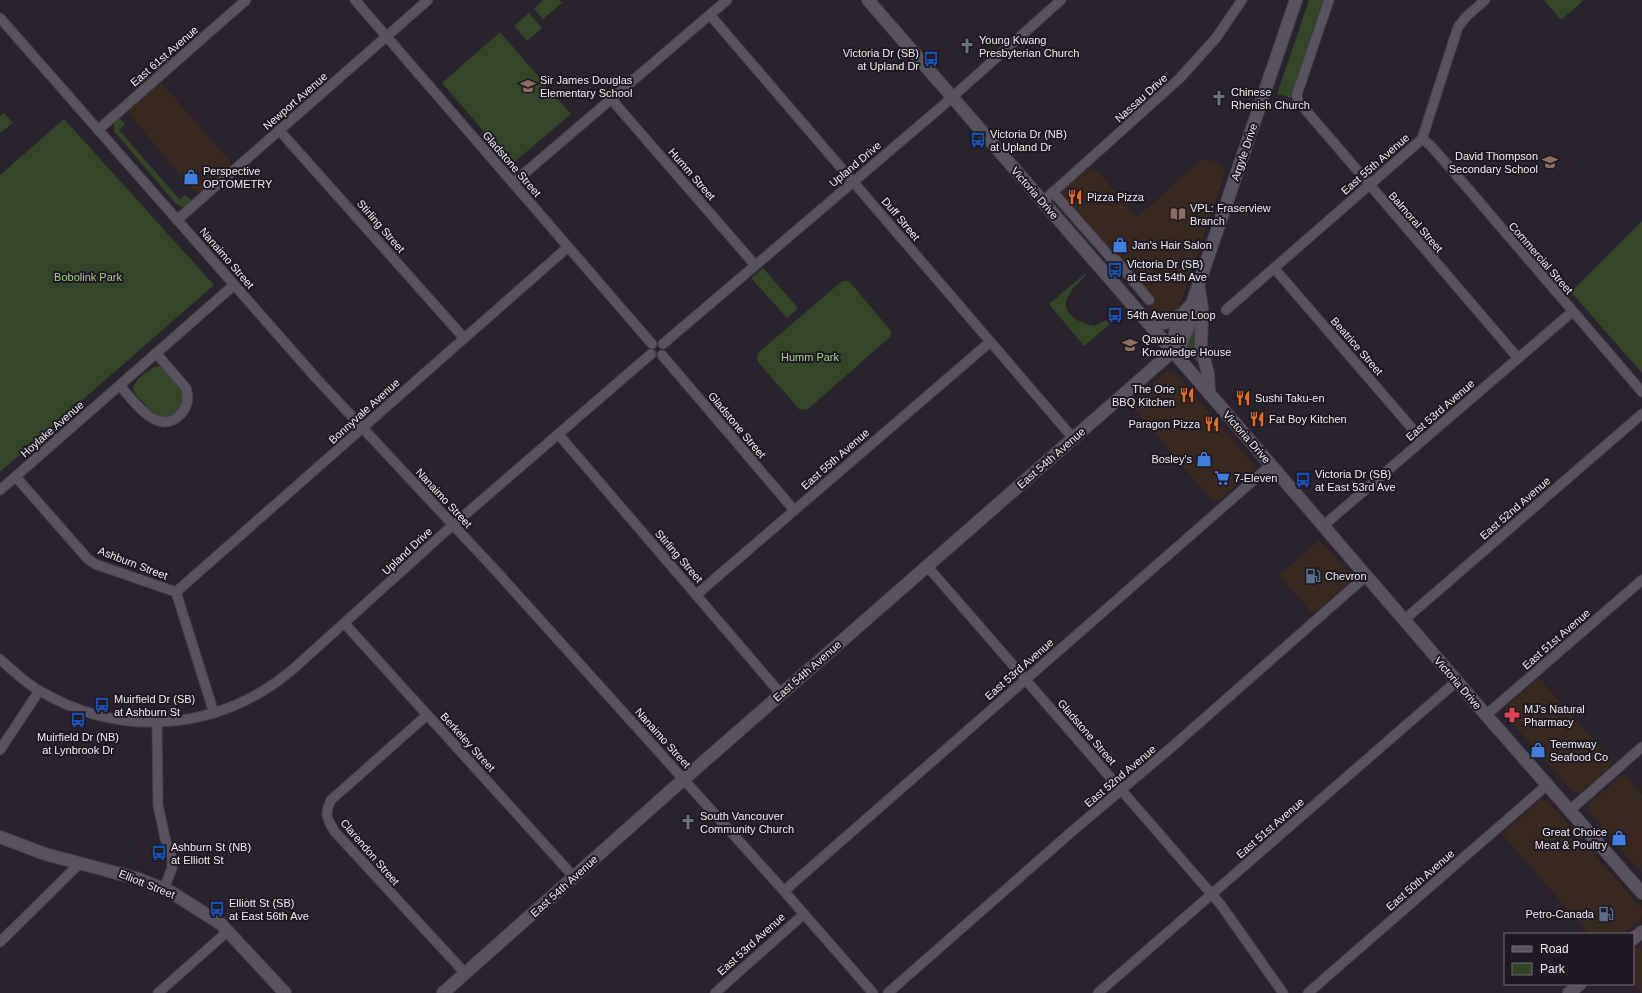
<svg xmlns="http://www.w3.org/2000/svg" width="1642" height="993" viewBox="0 0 1642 993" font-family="Helvetica,sans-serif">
<rect width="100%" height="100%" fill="#28232d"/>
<g fill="#392820">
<path d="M160,83L163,85L230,161V167L201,192H196L192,189L130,115V110L132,106Z"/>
<path d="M1204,158L1223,165L1222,168L1225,173L1179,308L1175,313L1168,316L1158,317L1153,315L1150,309L1152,303L1155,300L1065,197L1062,191L1084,171L1089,169L1094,172L1097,171L1137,217Z"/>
<path d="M1166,372H1171L1176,374L1254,465L1253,471L1218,501L1212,500L1131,405V403Z"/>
<path d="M1320,540L1349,573L1351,579L1349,582L1313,614L1279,575Z"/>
<path d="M1539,678L1612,761V765L1580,793L1573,792L1505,715L1506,707Z"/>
<path d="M1625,775L1642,794V873L1587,810L1589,804L1621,776Z"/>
<path d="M1543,799L1548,801L1642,909L1641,919L1624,934H1589L1502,834L1540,800Z"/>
<path d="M1642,944V993H1641L1633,984V951Z"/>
</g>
<g fill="#344528">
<path d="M543,0H559L562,3L543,19L534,9Z"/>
<path d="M1309,0H1323L1294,87L1292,98L1277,94Z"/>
<path d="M1544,0H1584L1561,20Z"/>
<path d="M529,13L542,28L527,41L514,26Z"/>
<path d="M500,32L571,114L512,164L442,83Z"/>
<path d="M4,113L13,123L0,133V116Z"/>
<path d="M120,118L125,124L119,130L180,200L185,195L191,200L189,204L182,207L176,204L114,131V122Z"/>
<path d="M64,119L214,285L0,472V175Z"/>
<path d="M1642,221V373L1571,292Z"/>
<path d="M763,268L798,308L787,318L751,278Z"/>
<path d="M1086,273C1084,280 1076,284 1072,290C1056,310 1075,322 1094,326L1123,313L1084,346L1049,304Z"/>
<path d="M842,281H849L891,331L890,337L808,409L803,410L799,409L758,362L757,357L758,353Z"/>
<path d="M1196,315L1200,362L1199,363L1184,350Z"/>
<path d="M158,366C165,368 169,375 174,380C177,384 181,388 182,393C186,409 169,422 155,414C150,412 147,407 144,403C139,399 134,394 133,388C135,380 149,368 158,366Z"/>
</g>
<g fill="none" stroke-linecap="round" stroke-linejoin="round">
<defs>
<g id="street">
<path d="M355,0L652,344"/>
<path d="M1329,0L1297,94L1298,101L1518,358"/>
<path d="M710,15L1073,438"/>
<path d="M0,18L316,378L497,572L776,882L873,993"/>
<path d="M611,99L755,265"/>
<path d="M98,130L246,0"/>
<path d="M279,130L464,338"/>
<path d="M1422,139L1430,145L1446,163L1642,392"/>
<path d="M513,183L727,0"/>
<path d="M1053,192L1110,257L1116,260L1149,300"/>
<path d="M1042,202L1179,79L1216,38L1242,0"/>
<path d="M177,220L428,0"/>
<path d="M1274,268L1422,440"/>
<path d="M1226,310L1422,139L1458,27L1466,17L1485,0"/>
<path d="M663,344L940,108L1061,0"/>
<path d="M662,355L794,510"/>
<path d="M120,386C134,401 158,438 181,414C188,406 189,397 186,388L156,353"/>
<path d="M559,435L781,694"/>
<path d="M16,477L87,558L95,564L176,592L214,713"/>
<path d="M0,490L234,285"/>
<path d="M1323,526L1572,312"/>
<path d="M927,566L1221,905L1283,993"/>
<path d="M176,592L568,247"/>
<path d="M696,595L990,342"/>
<path d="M1404,620L1642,414"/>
<path d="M345,624L574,877"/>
<path d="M0,659C12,670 25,683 40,691C122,739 219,731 292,670L445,532L651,354"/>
<path d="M427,715L331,800C324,815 327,819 335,832L465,973"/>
<path d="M1486,715L1642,580"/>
<path d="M157,723L158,805L165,838L172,859V868L164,889"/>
<path d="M0,750L39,691"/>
<path d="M1569,811L1642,747"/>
<path d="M784,891L1271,465"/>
<path d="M0,942L80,863"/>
<path d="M158,993L228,931"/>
<path d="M715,993L804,914"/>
<path d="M888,993L1069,834L1173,746L1366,576"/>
<path d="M1098,993L1457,681"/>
<path d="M1308,993L1547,785"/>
</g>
<g id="secondary">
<path d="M868,0L1209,393L1486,715L1642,893"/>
<path d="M1199,289L1202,309L1201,346L1208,374L1209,393"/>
<path d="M1148,323H1165L1183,314"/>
<path d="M1172,351C1174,333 1178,316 1192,304"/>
<path d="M0,837L45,854L139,879L171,892L221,924L285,993"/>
<path d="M1633,939L1642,932"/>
<path d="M443,993L676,786L1181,344L1193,315L1192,304L1296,0"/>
<path d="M1569,993L1580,984"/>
</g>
</defs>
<use href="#street" stroke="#45424a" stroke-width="11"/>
<use href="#secondary" stroke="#45424a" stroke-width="14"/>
<use href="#street" stroke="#58535e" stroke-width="9"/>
<use href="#secondary" stroke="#58535e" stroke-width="12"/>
</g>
<defs>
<symbol id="church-bare" viewBox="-9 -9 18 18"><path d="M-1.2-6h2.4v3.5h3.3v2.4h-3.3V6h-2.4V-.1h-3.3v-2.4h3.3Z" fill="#6b7280" stroke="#1e1923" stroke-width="2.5" paint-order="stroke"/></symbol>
<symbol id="bus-bare" viewBox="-9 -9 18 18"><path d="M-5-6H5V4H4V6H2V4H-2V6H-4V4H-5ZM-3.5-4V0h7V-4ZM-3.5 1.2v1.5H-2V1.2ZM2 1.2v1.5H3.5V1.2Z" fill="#1a4fb4" stroke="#1e1923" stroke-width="2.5" paint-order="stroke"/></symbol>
<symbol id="school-bare" viewBox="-9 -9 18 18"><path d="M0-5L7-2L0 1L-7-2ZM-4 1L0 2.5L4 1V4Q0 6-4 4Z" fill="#8d6e63" stroke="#1e1923" stroke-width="2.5" paint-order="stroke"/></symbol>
<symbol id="shop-bare" viewBox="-9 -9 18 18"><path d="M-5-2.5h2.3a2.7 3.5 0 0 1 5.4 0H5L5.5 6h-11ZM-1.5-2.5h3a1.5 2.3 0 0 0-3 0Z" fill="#3f7fe0" stroke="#1e1923" stroke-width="2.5" paint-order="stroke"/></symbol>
<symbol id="restaurant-bare" viewBox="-9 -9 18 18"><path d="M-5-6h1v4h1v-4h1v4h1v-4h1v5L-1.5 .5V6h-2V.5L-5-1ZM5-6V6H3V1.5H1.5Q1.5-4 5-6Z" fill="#e8710a" stroke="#1e1923" stroke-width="2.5" paint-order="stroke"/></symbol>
<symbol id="library-bare" viewBox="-9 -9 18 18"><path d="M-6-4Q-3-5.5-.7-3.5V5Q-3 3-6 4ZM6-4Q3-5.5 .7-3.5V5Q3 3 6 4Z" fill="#8d6e63" stroke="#1e1923" stroke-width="2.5" paint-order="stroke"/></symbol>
<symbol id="supermarket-bare" viewBox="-9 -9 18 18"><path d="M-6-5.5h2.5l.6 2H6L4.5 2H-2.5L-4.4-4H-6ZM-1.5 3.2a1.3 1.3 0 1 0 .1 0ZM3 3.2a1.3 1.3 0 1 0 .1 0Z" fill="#3f7fe0" stroke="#1e1923" stroke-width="2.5" paint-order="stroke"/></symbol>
<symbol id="fuel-bare" viewBox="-9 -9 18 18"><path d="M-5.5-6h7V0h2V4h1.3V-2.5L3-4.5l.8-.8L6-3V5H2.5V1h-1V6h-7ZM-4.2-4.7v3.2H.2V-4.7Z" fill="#5c6f8a" stroke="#1e1923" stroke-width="2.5" paint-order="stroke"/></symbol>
<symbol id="pharmacy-bare" viewBox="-9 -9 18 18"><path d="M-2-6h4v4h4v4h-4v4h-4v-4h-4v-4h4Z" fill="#e0444e" stroke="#1e1923" stroke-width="2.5" paint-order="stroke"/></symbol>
</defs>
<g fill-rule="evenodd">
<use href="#church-bare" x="956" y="35" width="22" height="22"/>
<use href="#bus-bare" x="920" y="48" width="22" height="22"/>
<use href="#school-bare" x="517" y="75" width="22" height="22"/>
<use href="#church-bare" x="1208" y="87" width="22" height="22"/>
<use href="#bus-bare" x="967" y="129" width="22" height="22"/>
<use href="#school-bare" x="1539" y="151" width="22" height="22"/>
<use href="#shop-bare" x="180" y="166" width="22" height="22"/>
<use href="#restaurant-bare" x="1064" y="186" width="22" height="22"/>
<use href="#library-bare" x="1167" y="203" width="22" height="22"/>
<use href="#shop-bare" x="1109" y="234" width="22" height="22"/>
<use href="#bus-bare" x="1104" y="259" width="22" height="22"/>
<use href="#bus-bare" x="1104" y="304" width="22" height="22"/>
<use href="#school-bare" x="1119" y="334" width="22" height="22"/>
<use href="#restaurant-bare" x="1176" y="384" width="22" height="22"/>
<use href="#restaurant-bare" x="1232" y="387" width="22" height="22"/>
<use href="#restaurant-bare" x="1246" y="408" width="22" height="22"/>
<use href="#restaurant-bare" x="1201" y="413" width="22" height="22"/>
<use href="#shop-bare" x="1193" y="448" width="22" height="22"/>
<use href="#supermarket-bare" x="1211" y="467" width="22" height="22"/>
<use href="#bus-bare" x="1292" y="469" width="22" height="22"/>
<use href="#fuel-bare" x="1302" y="565" width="22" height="22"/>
<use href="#bus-bare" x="91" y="694" width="22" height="22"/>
<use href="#pharmacy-bare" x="1501" y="704" width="22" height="22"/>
<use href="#bus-bare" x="67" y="709" width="22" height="22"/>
<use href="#shop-bare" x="1527" y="739" width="22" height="22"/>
<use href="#church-bare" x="677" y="811" width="22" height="22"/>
<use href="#shop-bare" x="1608" y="827" width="22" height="22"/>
<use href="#bus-bare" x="148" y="842" width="22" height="22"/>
<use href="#bus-bare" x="206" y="898" width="22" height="22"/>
<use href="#fuel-bare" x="1595" y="903" width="22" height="22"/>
</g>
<g text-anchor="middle" stroke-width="4" stroke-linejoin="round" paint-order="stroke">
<g font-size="11" fill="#eeebf1" stroke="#1e1923" text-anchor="start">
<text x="979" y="44">Young Kwang<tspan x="979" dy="13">Presbyterian Church</tspan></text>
<text x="919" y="57" text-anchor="end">Victoria Dr (SB)<tspan x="919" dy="13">at Upland Dr</tspan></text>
<text x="540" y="84">Sir James Douglas<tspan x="540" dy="13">Elementary School</tspan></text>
<text x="1231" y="96">Chinese<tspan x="1231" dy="13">Rhenish Church</tspan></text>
<text x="990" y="138">Victoria Dr (NB)<tspan x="990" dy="13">at Upland Dr</tspan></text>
<text x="1538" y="160" text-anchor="end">David Thompson<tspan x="1538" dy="13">Secondary School</tspan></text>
<text x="203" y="175">Perspective<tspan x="203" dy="13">OPTOMETRY</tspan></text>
<text x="1087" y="201">Pizza Pizza</text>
<text x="1190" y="212">VPL: Fraserview<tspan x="1190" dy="13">Branch</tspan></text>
<text x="1132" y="249">Jan's Hair Salon</text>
<text x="1127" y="268">Victoria Dr (SB)<tspan x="1127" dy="13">at East 54th Ave</tspan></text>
<text x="1127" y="319">54th Avenue Loop</text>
<text x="1142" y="343">Qawsain<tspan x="1142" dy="13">Knowledge House</tspan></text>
<text x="1175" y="393" text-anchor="end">The One<tspan x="1175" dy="13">BBQ Kitchen</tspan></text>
<text x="1255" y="402">Sushi Taku-en</text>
<text x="1269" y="423">Fat Boy Kitchen</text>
<text x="1200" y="428" text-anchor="end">Paragon Pizza</text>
<text x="1192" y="463" text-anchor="end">Bosley's</text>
<text x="1315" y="478">Victoria Dr (SB)<tspan x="1315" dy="13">at East 53rd Ave</tspan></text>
<text x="1234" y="482">7-Eleven</text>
<text x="1325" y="580">Chevron</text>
<text x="114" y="703">Muirfield Dr (SB)<tspan x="114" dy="13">at Ashburn St</tspan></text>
<text x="1524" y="713">MJ's Natural<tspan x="1524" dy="13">Pharmacy</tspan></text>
<text x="78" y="741" text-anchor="middle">Muirfield Dr (NB)<tspan x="78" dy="13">at Lynbrook Dr</tspan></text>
<text x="1550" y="748">Teemway<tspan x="1550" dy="13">Seafood Co</tspan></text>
<text x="700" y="820">South Vancouver<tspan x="700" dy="13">Community Church</tspan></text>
<text x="1607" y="836" text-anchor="end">Great Choice<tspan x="1607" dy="13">Meat &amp; Poultry</tspan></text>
<text x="171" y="851">Ashburn St (NB)<tspan x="171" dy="13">at Elliott St</tspan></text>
<text x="229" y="907">Elliott St (SB)<tspan x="229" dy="13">at East 56th Ave</tspan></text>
<text x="1594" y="918" text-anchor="end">Petro-Canada</text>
</g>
<g font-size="11" fill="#eeebf1" stroke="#1e1923">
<text transform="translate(164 56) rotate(-41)" y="4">East 61st Avenue</text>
<text transform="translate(1141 98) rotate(-42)" y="4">Nassau Drive</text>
<text transform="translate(295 101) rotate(-41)" y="4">Newport Avenue</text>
<text transform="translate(1244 152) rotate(-71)" y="4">Argyle Drive</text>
<text transform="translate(512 164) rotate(49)" y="4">Gladstone Street</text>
<text transform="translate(855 164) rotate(-40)" y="4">Upland Drive</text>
<text transform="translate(1375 164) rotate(-41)" y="4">East 55th Avenue</text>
<text transform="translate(692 174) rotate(49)" y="4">Humm Street</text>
<text transform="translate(1035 193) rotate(49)" y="4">Victoria Drive</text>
<text transform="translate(901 219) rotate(50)" y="4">Duff Street</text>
<text transform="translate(1416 222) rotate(49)" y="4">Balmoral Street</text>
<text transform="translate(381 226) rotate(49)" y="4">Stirling Street</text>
<text transform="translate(227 258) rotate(49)" y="4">Nanaimo Street</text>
<text transform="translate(1541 258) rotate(49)" y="4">Commercial Street</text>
<text transform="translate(1357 346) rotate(49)" y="4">Beatrice Street</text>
<text transform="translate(1440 410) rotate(-41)" y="4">East 53rd Avenue</text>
<text transform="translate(364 411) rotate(-42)" y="4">Bonnyvale Avenue</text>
<text transform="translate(737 425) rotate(50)" y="4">Gladstone Street</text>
<text transform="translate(52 429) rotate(-41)" y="4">Hoylake Avenue</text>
<text transform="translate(1247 437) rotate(49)" y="4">Victoria Drive</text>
<text transform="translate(1051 458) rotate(-41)" y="4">East 54th Avenue</text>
<text transform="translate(835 459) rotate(-41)" y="4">East 55th Avenue</text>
<text transform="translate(444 498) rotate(47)" y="4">Nanaimo Street</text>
<text transform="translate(1515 508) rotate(-41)" y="4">East 52nd Avenue</text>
<text transform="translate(407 551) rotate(-43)" y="4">Upland Drive</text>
<text transform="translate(679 556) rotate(49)" y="4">Stirling Street</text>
<text transform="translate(133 563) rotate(21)" y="4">Ashburn Street</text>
<text transform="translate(1556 639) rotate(-41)" y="4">East 51st Avenue</text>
<text transform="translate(1019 669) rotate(-41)" y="4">East 53rd Avenue</text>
<text transform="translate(807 671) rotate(-41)" y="4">East 54th Avenue</text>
<text transform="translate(1458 683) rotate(49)" y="4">Victoria Drive</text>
<text transform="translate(1087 732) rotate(49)" y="4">Gladstone Street</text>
<text transform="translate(663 738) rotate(48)" y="4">Nanaimo Street</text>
<text transform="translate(468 742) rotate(48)" y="4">Berkeley Street</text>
<text transform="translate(1120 776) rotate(-40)" y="4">East 52nd Avenue</text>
<text transform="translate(1270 828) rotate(-41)" y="4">East 51st Avenue</text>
<text transform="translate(370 852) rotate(49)" y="4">Clarendon Street</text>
<text transform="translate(1420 880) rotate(-41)" y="4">East 50th Avenue</text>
<text transform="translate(147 884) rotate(22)" y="4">Elliott Street</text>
<text transform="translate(564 886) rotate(-42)" y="4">East 54th Avenue</text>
<text transform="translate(751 944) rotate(-42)" y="4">East 53rd Avenue</text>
</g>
<g font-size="11" fill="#a4d085" stroke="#1e1923">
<text x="88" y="281">Bobolink Park</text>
<text x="810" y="361">Humm Park</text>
</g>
</g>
<rect x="1504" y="933" width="130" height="52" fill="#1e1923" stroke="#716d75"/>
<rect x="1512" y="946" width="20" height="6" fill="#58535e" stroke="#716d75"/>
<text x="1540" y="953" font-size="12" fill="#eeebf1">Road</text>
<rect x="1512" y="963" width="20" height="12" fill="#344528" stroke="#716d75"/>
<text x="1540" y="973" font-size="12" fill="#eeebf1">Park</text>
</svg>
